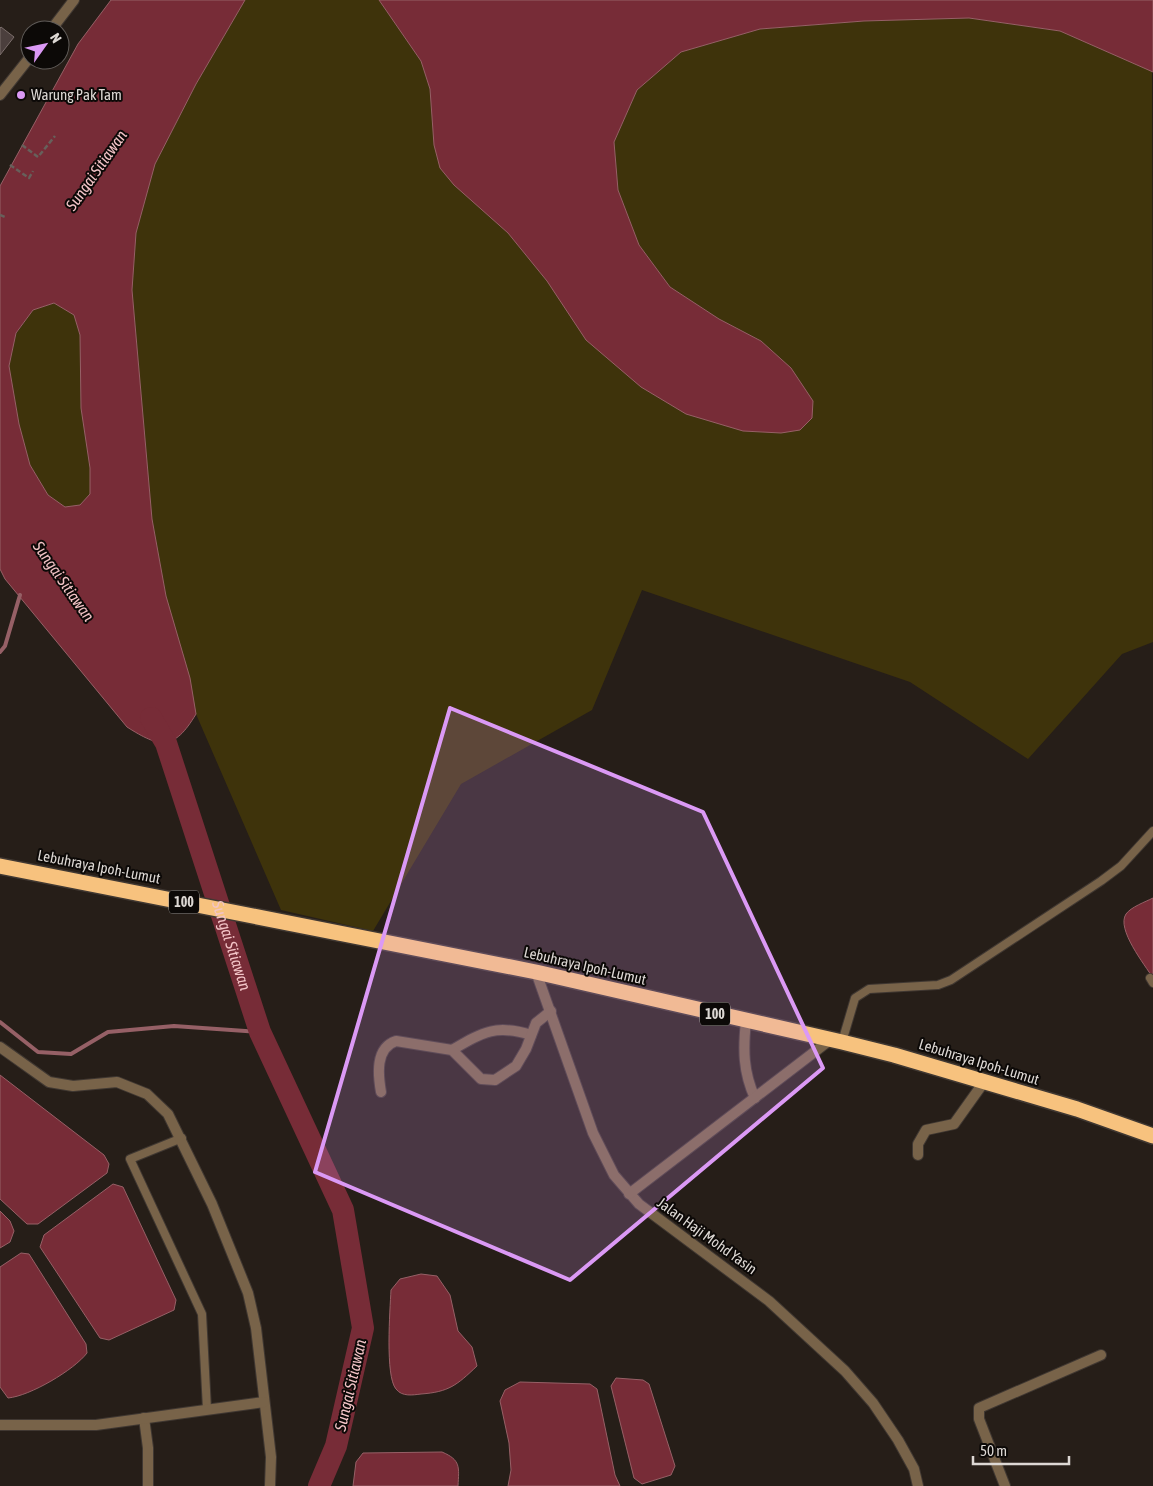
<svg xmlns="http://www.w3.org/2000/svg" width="1153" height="1486" viewBox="0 0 1153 1486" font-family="'Asap Condensed',sans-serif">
<rect width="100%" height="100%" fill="#261e18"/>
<g fill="#3e330b">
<path d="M245,0H379L421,61L430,89L434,145L483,209L508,233L547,281L761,341L719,319L670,287L639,245L618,190L614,142L637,90L681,52L760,29L864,21L969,18L1060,31L1152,71L1153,642L1122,654L1028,759L910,682L642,590L592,710L461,784L373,931L281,910L196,714L166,596L152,519L132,290L136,233L155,164L196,84Z"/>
<path d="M54,303L74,315L80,335L81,408L90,468V494L80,505L65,507L48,495L30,465L19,424L9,366L16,334L33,310Z"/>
</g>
<g fill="#772c37" stroke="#966066" fill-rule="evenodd">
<path d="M111,0H245L196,84L155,164L136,233L132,290L152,519L166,596L190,678L196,714C174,751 160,748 127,727L5,579L0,569V186L78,44ZM54,303L74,315L80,335L81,408L90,468V494L80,505L65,507L48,495L30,465L19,424L9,366L16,333L33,310Z"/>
<path d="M379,0H1153V72L1060,31L969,18L864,21L760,29L681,52L637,90L614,142L618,190L639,245L670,287L719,319L761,341L791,368L813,401L812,418L800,430L781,433L743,431L686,414L641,387L586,340L547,281L508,233L454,185L440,168L434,145L430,89L421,61Z"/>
<path d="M1153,898V978C1145,965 1116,929 1126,914C1131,907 1145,902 1153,898Z"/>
<path d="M0,1075L104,1155L109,1164L107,1173L38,1224H27L0,1199Z"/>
<path d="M113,1184L123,1187L176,1300L174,1310L109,1340L100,1338L40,1247L44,1235Z"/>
<path d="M0,1211L10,1221L14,1231L10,1242L0,1248Z"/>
<path d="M21,1253L29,1254L86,1344L87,1353C74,1370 30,1396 8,1398L0,1387V1267Z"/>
<path d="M421,1274L437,1276L450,1295L458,1331L472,1347L477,1366C457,1385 449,1392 421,1394C413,1395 402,1397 396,1389C385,1376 390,1310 391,1290L400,1279Z"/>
<path d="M616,1378L643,1380L649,1384L675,1466L671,1475L642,1484L634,1478L611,1386Z"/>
<path d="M520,1382L590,1384L597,1389L615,1475L620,1486H508L511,1470L509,1443L500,1401L505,1390Z"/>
<path d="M442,1452C461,1460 459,1467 458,1486H353L356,1462L363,1453Z"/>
</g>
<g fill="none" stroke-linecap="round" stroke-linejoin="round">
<g stroke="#966066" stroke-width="4">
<path d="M0,652L5,646L20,595"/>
<path d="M0,1022L38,1052L71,1054L108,1032L174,1026L260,1032"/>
</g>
<path stroke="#772c37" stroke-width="22" id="s1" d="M151,718L166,743L260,1032L343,1210L363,1328L336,1446L319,1486"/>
</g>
<path fill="#4b3f3d" stroke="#7b6e6b" d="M1,27L14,37L0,55V28Z"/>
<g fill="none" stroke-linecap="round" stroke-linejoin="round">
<defs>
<g id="lane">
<path d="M1150,978L1153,983"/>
<path d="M842,1042L855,998L869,989L938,985L951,980L1101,881L1121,866L1153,831"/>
<path d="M182,1138L130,1159L202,1314L207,1409"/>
</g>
<g id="street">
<path d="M51,30L74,0"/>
<path d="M0,95L30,57"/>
<path d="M536,972L593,1133L614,1175L639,1204L769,1301L845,1371L873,1403L898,1440L914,1469L918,1486"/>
<path d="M746,1021C743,1049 743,1072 755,1098"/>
<path d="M0,1047L49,1082L73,1086L117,1082L147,1094L168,1114L212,1204L248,1293L256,1328L271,1457L270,1486"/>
<path d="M452,1050C483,1032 496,1024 531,1035"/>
<path d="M381,1092C378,1075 375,1048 396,1041L452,1050L481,1079L495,1080L516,1066L526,1049L536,1023L551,1011"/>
<path d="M918,1155V1144L926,1130L954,1124L984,1082"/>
<path d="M629,1194L830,1040"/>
<path d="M144,1418L148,1448V1486"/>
<path d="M0,1425H96L264,1402"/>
<path d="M1005,1486L979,1419V1408L1101,1355"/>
</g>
<path id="highway" d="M0,866L536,972L842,1042L894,1055L1077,1109L1153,1136"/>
</defs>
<use href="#lane" stroke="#403832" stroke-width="10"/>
<use href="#street" stroke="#403832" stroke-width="12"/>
<use href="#highway" stroke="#403832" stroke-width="18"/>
<g stroke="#67605b" stroke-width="2.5" stroke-dasharray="5 2.5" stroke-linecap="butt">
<path d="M22,145L38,157L55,136"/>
<path d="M10,165L29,178L33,171"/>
<path d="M0,215L5,217"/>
</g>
<use href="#lane" stroke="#786349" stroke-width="8"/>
<use href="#street" stroke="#786349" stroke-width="10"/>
<use href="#highway" stroke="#f7c27e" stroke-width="15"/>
</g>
<path fill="#db99f5" fill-opacity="0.2" stroke="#db99f5" stroke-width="4" stroke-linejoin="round" d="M450,708L703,812L823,1068L570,1280L315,1172Z"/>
<circle fill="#db99f5" stroke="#0c0907" stroke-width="2" cx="21" cy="95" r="5"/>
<g text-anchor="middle" stroke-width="4" stroke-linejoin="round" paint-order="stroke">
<g fill="#0c0907" stroke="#9e9a96" stroke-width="1">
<rect x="169" y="890.5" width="30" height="23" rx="4"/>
<rect x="700" y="1002.5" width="30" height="23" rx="4"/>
</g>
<g font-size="14" font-weight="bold" fill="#ddd8d4">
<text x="184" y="907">100</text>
<text x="715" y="1019">100</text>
</g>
<g font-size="15" fill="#ddd8d4" stroke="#0c0907" text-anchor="start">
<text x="31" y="100">Warung Pak Tam</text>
</g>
<g font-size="15" fill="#ddd8d4" stroke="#0c0907">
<text transform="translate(99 867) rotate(11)" y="5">Lebuhraya Ipoh-Lumut</text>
<text transform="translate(585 966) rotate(13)" y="5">Lebuhraya Ipoh-Lumut</text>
<text transform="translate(979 1062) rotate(17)" y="5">Lebuhraya Ipoh-Lumut</text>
<text transform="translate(707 1236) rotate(36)" y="5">Jalan Haji Mohd Yasin</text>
</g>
<g font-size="16" font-style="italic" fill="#f3c4c7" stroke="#0c0907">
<text transform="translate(96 170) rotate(-55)" y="6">Sungai Sitiawan</text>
<text transform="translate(64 581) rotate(55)" y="6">Sungai Sitiawan</text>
<text dy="6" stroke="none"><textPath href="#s1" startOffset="242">Sungai Sitiawan</textPath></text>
<text transform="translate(350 1385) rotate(-77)" y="6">Sungai Sitiawan</text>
</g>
</g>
<g transform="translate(45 45) rotate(57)"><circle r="24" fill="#0c0907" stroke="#605c59"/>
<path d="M0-4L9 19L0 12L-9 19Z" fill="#db99f5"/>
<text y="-8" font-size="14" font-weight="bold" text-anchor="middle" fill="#ddd8d4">N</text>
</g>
<path d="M973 1456v8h96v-8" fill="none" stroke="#ddd8d4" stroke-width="2.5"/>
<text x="980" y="1456" font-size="15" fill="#ddd8d4" stroke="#0c0907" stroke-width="4" paint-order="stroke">50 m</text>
</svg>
